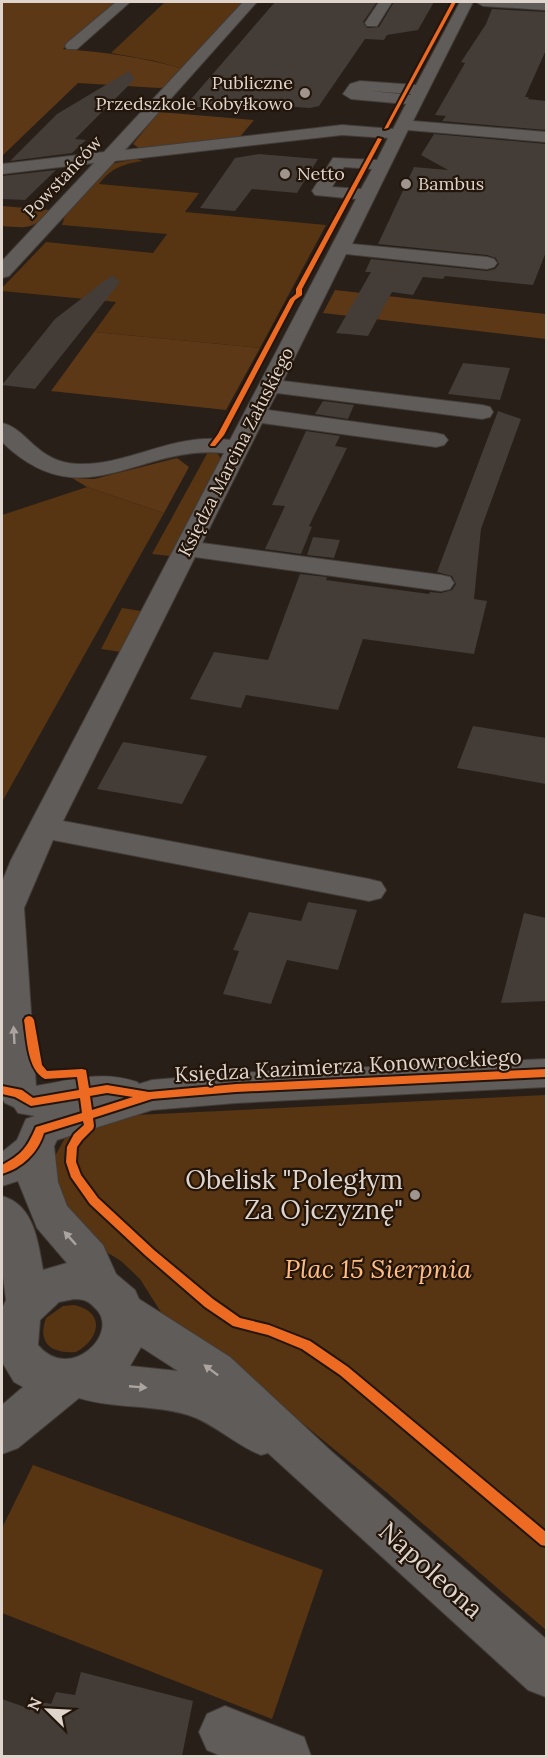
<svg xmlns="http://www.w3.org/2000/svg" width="548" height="1758" viewBox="0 0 548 1758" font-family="Lora,serif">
<rect width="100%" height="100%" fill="#271f18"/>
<g fill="#573412">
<path d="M165,2H244L183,69L155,61L111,53Z"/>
<path d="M136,159L143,161C123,164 111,168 99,184L199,193L185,212L326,225L260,348L94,332L116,302L2,291V288L46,242L153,253L167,234L62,225L65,216L110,164Z"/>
<path d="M209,450L218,454L221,459L170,556L152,554Z"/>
<path d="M87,487L164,513L2,802V515Z"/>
<path d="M122,608L141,611L121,652L101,649Z"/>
<path d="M546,1095V1630L385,1491L251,1381L164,1317L140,1279L121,1261L80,1236L55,1191V1156L69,1131L115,1116Z"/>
<path d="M74,1305C106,1312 100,1339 76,1352C51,1354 37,1343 46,1318L63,1306Z"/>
<path d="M33,1465L323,1570L272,1719L2,1613V1528Z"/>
</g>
<g fill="#5c3816">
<path d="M2,2H116L63,49C104,52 143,57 183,69L167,87L159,88L78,83L2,156Z"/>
<path d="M159,112L254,120L239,138L149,148H139L133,144Z"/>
<path d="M2,206L51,210C33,230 27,228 2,226Z"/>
<path d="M335,290L546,314V339L323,313Z"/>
<path d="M94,332L260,348L226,410L51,391Z"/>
<path d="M177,458L189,467L164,513L87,487L72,478L94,479Z"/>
</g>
<g fill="#433c37">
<path d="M275,2H377L363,22L367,28L379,27L394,2H434L418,30L387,35L384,40L365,39L319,106L310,108L226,102L221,109L185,106Z"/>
<path d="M492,9L546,12V50L525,97H529L528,99L546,101V130L442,121L446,116L435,115L465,63L461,62L486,24Z"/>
<path d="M129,71L135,79L75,139L86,140L72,153L10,161L57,114Z"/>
<path d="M434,134L546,144V252L533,285L445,276L443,279L423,277L413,295L392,292L368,336L336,333L371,272H365L371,259L487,271L495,269L499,264L496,258L487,255L378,244L414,167L448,170L421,155Z"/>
<path d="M259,154L318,159L297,193L252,189L235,211L200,208L235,158Z"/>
<path d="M56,170L25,200L2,199V176Z"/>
<path d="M112,275L120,282L35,389L2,385L55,319Z"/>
<path d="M463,363L510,368L500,400L448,394Z"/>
<path d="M323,401L354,405L348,419L315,414Z"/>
<path d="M498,411L521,419L481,529L474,599L487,601L474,654L363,639L338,710L246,695L241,708L190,699L214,652L268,660L300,574L327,577L326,580L429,594L430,592L441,593L452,590L456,584L452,576L437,572Z"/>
<path d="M306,431L340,436L335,446L347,448L309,526L312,527L301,554L265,549L285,506L272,505Z"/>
<path d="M313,537L340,540L334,558L307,555Z"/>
<path d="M473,726L546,738V784L457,768Z"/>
<path d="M123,742L207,756L182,804L97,789Z"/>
<path d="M308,902L357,910L338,970L287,960L271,1004L223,994L239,951L233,950L249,912L301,921Z"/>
<path d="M524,913L546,918V1001L501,1003Z"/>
<path d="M81,1672L193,1701L182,1756H2V1699L33,1710L37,1701L51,1704L56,1692L75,1695Z"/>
</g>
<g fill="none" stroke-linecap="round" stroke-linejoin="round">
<defs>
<g id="minor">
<path d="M116,2H130L77,49H67L65,46L67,43Z"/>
<path d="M243,2H257L125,150L342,125L393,129L406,104L351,99L343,94L350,84L360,81L416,85L460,2H473L413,121L546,132V142L408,130L352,244L487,257L494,259L497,263L494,267L487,269L346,254L283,381L482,405L490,407L493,412L490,417L482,419L277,393L268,410L436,433L444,435L448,440L444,445L436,447L262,423L202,543L441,575L450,577L454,583L450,589L441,591L195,557L63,821L369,879L381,882L386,890L381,898L369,901L53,840L24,908L36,1086C73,1080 101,1070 137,1082L139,1084L152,1080L236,1073L546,1059V1087L236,1103L152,1110L57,1140L54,1146L58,1182L67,1206L103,1245L116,1274L135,1290L139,1299L230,1357L331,1451L546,1639V1697L528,1690L268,1453L261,1455C235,1445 214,1423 188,1415C153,1404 114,1409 79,1398L18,1448L2,1454V1405L23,1387L14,1382L2,1362V1309L6,1300L2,1269V1196C34,1205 38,1241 43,1270L67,1263L37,1228L18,1181L2,1186V1152L17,1140L26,1119L35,1116L18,1113L14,1107L5,1103L2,1098V882L11,860L224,453C138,444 83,520 2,442V423C27,428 36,462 77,464C130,466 171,432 230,440L356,199L315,195L312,191L333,158L377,160L388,138L342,135L115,161L9,276L2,278V261L94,163L2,174V164L104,152ZM370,91L411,94V95ZM344,167L372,169L361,189L332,187ZM74,1299C84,1299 89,1301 95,1308C122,1332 70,1384 38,1345L40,1320L59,1302ZM141,1347L178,1371L130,1366Z"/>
<path d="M379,2H392L377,26H367L365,23Z"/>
<path d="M476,2H546V10L483,6Z"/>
<path d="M225,1706L304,1737L311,1756H221L207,1750L199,1732L207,1714Z"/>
</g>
</defs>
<use href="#minor" stroke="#433c37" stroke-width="2"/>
<use href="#minor" fill="#605c5a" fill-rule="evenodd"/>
<defs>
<g id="cycleway">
<path d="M452,2H456L388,128L384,129Z"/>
<path d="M378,138L382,139L302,289V295L295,300L224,435L215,446H211L210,445L218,434L290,299L296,294V289Z"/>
<path d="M29,1016L32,1017L34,1020L42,1065L47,1071L82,1069L86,1070L89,1088L107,1085L149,1092L236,1084L546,1069V1077L236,1092L152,1099L93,1118L94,1126L93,1129L82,1140L77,1147L76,1162L81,1175L98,1198L154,1250L213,1299L240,1318L269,1325L310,1341L348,1367L546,1532V1546L541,1545L340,1375L302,1349L268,1335L233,1326L205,1307L146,1256L90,1204L71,1177L66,1162L67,1147L74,1134L84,1125L83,1121L44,1133C38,1153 22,1168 2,1174V1165C22,1154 27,1148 36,1127L82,1113L80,1098L31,1106L15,1097L2,1094V1086L22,1090L33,1098L79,1090L77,1077L45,1079C27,1070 27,1038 24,1020L26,1017ZM107,1093L133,1097L92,1110L90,1096Z"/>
</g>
</defs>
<use href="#cycleway" stroke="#231509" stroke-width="4"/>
<use href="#cycleway" fill="#ed6a23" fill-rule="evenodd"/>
</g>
<defs><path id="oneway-solid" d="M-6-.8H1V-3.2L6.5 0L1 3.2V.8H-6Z" transform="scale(1.5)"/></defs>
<g fill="#aca59f">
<use href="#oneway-solid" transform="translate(14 1035) rotate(-93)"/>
<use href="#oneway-solid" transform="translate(70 1238) rotate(-132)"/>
<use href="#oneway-solid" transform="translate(211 1370) rotate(-143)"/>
<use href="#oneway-solid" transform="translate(138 1387) rotate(5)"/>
</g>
<g fill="#9f958e" stroke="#231509" stroke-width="2">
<circle cx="305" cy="93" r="6"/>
<circle cx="285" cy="174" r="6"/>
<circle cx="406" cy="184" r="6"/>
<circle cx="415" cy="1195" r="6"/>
</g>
<g text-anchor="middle" stroke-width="4.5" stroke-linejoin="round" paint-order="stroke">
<g font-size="18" fill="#dfd5cd" stroke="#231509" text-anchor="start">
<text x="293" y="89" text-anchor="end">Publiczne<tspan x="293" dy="21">Przedszkole Kobyłkowo</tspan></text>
<text x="297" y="180">Netto</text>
<text x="418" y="190">Bambus</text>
</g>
<g font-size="18" fill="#dfd5cd" stroke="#231509">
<text transform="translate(63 177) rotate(-47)" y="6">Powstańców</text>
<text transform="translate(236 452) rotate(-63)" y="6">Księdza Marcina Załuskiego</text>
</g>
<g font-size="21" fill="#dfd5cd" stroke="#231509">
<text transform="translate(348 1066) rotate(-3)" y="7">Księdza Kazimierza Konowrockiego</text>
</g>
<g font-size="26" fill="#dfd5cd" stroke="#231509" text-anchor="end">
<text x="403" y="1189">Obelisk "Poległym<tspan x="403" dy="30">Za Ojczyznę"</tspan></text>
</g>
<g font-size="26" font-style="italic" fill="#ffbc83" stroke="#231509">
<text x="378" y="1278">Plac 15 Sierpnia</text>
</g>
<g font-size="26" fill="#dfd5cd" stroke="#231509">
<text transform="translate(431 1570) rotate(42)" y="9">Napoleona</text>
</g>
</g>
<rect width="548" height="1758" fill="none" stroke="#dfd5cd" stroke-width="6"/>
<g transform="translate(48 1710) rotate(294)" stroke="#231509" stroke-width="4.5" paint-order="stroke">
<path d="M0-4.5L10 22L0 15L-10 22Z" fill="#dfd5cd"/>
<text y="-9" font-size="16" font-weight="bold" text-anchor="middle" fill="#dfd5cd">N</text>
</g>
</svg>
